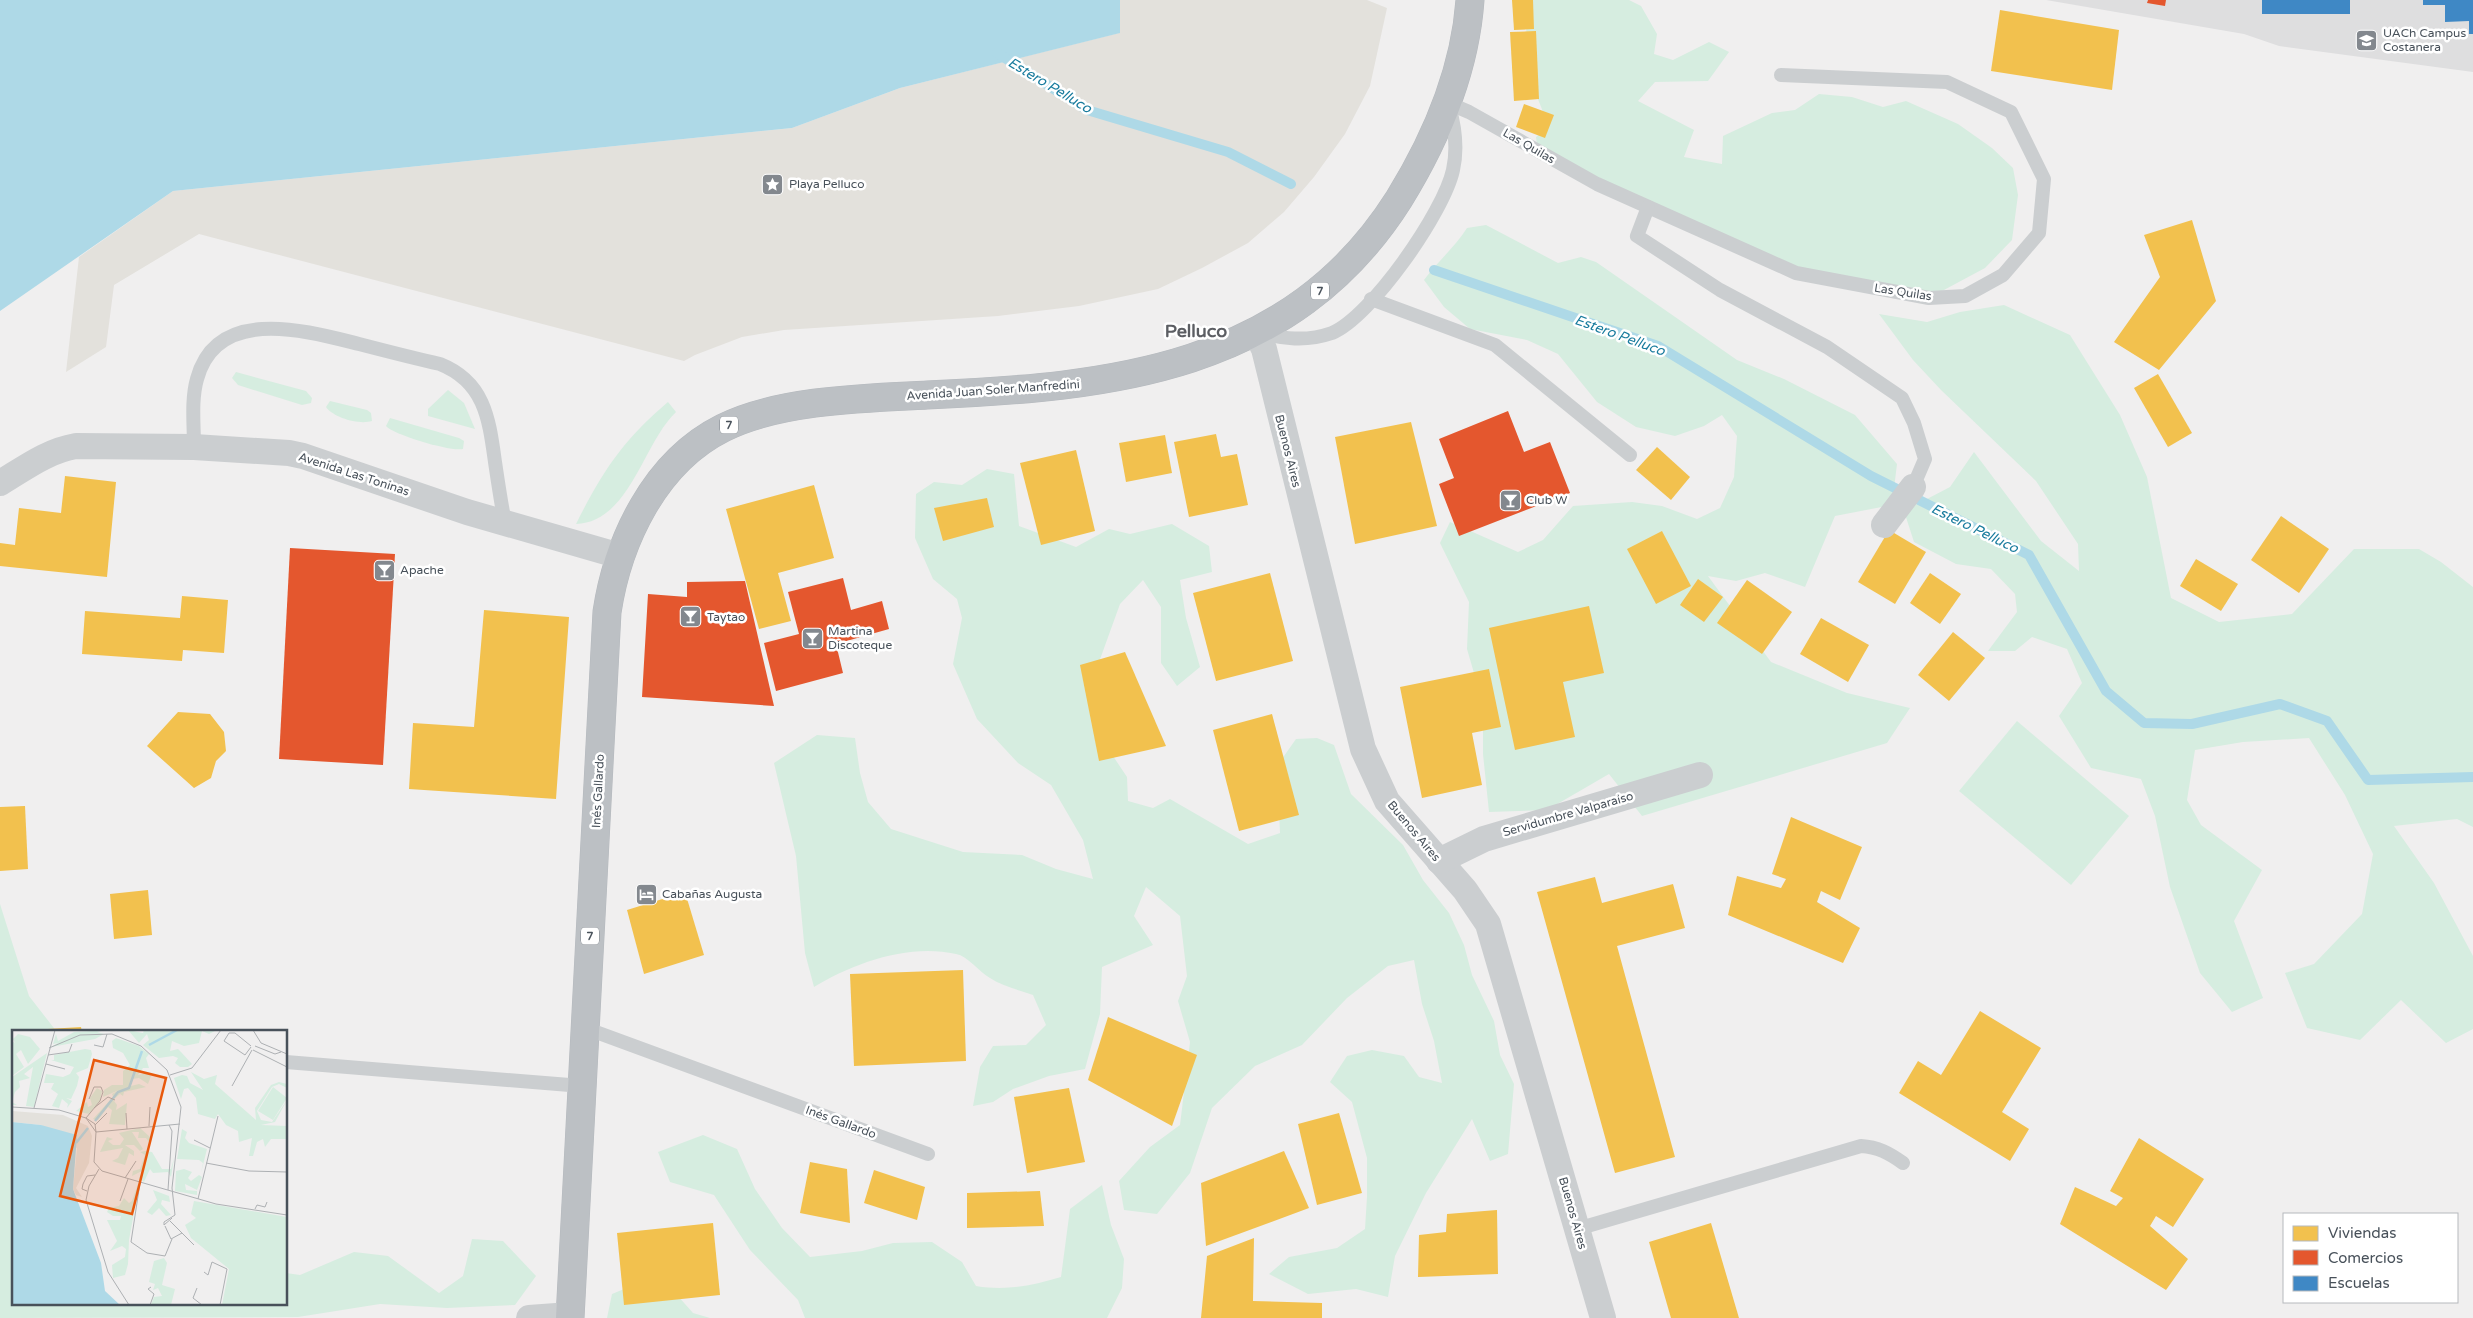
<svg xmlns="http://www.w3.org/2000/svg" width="2473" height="1318" viewBox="0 0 2473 1318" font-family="'Varela Round',sans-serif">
<rect width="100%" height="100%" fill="#f0efef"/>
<path fill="#dededf" d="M2046,0H2473V72L2279,46L2244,34Z"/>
<g fill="#d6ede0">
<path d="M1524,0H1629L1641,6L1657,34L1654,54L1673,60L1709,42L1729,52L1708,81L1655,82L1638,101L1694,130L1684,157L1722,164L1723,136L1772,113L1795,110L1819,94L1852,97L1883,107L1906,101L1958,124L1992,148L2013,168L2018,195L2012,240L1985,268L1929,298L1796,273L1538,152L1536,137L1549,127L1530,79Z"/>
<path d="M1486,225L1558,263L1581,257L1596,262L1737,360L1784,379L1855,415L1897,464L1892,505L1835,516L1805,587L1765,573L1736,581L1708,576L1771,662L1847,693L1910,708L1887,743L1642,816L1609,774L1547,810L1489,812L1483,754V704L1467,649L1469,602L1440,543L1450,522L1518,552L1543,540L1573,506L1632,502L1662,506L1697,519L1720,508L1734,477L1737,436L1722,415L1704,426L1675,436L1636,427L1597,402L1558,354L1527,340L1470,329L1444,307L1424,280C1438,261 1455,247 1467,228Z"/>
<path d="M2004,305L2070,335L2120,415L2147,477L2171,598L2219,622L2292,614L2354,549H2419L2441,562L2473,587V827L2457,819L2394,826L2434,883L2473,956V1029L2446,1043L2401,1000L2360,1040L2307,1028L2285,973L2314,964L2362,914L2373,854L2345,795L2309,738L2243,742L2195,750L2187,800L2201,825L2262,870L2234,921L2263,998L2232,1012L2200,973L2170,887L2155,816L2141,779L2091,768L2059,716L2082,683L2067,649L2032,637L2015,651H1988L2017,612L2015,594L1991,569L1956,564L1914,542L1904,511L1950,487L1974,452L2041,541L2079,571L2078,544L2036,481L1941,390L1913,360L1879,314L1927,322L1960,312Z"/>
<path d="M236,372L306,391L312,398L311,403L302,405L238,385L232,378Z"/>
<path d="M448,390L464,403L475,429L428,416V409Z"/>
<path d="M330,401L367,410L371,413L372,421C359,425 334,418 326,407Z"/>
<path d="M668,402L676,412C643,443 630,522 576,524C602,472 623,440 668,402Z"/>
<path d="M390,418L459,438L464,441L463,449C451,452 394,435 386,426Z"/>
<path d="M987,469L1014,474L1019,526L1076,547L1109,529L1130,534L1172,524L1209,546L1212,572L1180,580L1186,618L1200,667L1177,686L1161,663V607L1143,580L1120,604L1090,687L1107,747L1127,777L1128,801L1153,808L1170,799L1248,844L1280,833L1277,766L1296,739L1317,738L1334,745L1351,794L1403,845L1423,880L1449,913L1464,945L1472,975L1494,1021L1500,1055L1514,1084L1508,1154L1490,1161L1472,1119L1426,1193L1395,1256L1388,1297L1356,1289L1308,1294L1269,1274L1289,1257L1337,1248L1365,1229L1367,1197V1158L1352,1102L1330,1082L1347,1056L1372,1050L1404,1056L1419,1077L1442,1083L1434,1041L1422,1004L1414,960L1388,966L1347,998L1302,1045L1255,1066L1212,1108L1190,1173L1157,1214L1124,1210L1119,1181L1150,1147L1180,1125L1190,1042L1178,1001L1187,976L1180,916L1146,887L1134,916L1153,945L1102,967L1100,1014L1085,1069L1049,1076L1013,1089L993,1102L973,1106L980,1067L993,1046L1026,1045L1046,1025L1033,995C1019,990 1002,986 990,978C979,972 968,956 956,954C909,943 853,963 814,987L805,953L796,856L774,763L817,735L855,738L860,773L868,802L891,829L963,852L1022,855L1056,869L1093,879L1083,840L1051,785L1018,763L977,719L953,664L962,618L957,599L933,579L915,538L916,494L934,482L962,485Z"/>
<path d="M2017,721L2129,816L2071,885L1959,791Z"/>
<path d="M0,904L29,996L57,1032H14V1304H286V1273L300,1275L354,1252L388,1256L439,1293L463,1276L472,1239L503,1241L536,1276L515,1305L447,1308L380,1304L298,1317L0,1318Z"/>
<path d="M703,1135L737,1149L755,1189L782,1228L810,1257L862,1251L893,1243L932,1242L962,1262L976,1286C1006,1291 1031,1286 1061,1277L1070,1209L1102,1185L1111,1225L1124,1259L1122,1288L1107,1318H805L798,1300L750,1250L714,1195L670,1182L658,1152Z"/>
<path d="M641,1282L669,1286L693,1313L710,1318H607L612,1294Z"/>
</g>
<path fill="#e3e1dc" d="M1120,0H1367L1387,8L1370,86L1345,134L1314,177L1284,212L1248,243L1202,268L1158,289L1079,306L998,316L784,330L742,337L695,355L684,361L199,234L114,285L106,347L66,372L79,257L173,191L792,128L900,88L1119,33Z"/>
<path fill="#aed9e7" d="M0,0H1120V33L900,88L792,128L173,191L0,311Z"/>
<g fill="#f2c14e">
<path d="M1512,0H1533L1534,29L1514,30Z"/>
<path d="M2000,10L2119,30L2112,90L1991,71Z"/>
<path d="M1536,31L1539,99L1514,101L1510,32Z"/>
<path d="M1524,104L1554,115L1545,138L1516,127Z"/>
<path d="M2192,220L2216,301L2159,370L2114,342L2160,277L2144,235Z"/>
<path d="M2158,374L2192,433L2168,447L2134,388Z"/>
<path d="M1411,422L1437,526L1355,544L1335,437Z"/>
<path d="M1216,434L1221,457L1237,454L1248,505L1189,517L1174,442Z"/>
<path d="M1165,435L1172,473L1126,482L1119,443Z"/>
<path d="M1657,447L1690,477L1671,500L1636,470Z"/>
<path d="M1076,450L1095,531L1041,545L1020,463Z"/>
<path d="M65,476L116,482L107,577L0,566V543L15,545L19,508L61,513Z"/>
<path d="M814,485L834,558L778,573L791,621L759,629L726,509Z"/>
<path d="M987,498L994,527L943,541L934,508Z"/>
<path d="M2281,516L2329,549L2299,593L2251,560Z"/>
<path d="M1889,530L1926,552L1895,604L1858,582Z"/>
<path d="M1662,531L1691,586L1656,604L1627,549Z"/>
<path d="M2196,559L2238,584L2221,611L2180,586Z"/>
<path d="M1270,573L1293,661L1216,681L1193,593Z"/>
<path d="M1930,573L1961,594L1940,624L1910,603Z"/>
<path d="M1698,579L1723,597L1704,622L1680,605Z"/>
<path d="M1747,580L1792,612L1762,654L1717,623Z"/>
<path d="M182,596L228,600L224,653L183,650L182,661L82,654L85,611L180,618Z"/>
<path d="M1589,606L1604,673L1563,682L1575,737L1515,750L1489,628Z"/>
<path d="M484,610L569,617L556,799L409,789L413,723L474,727Z"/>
<path d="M1821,618L1869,645L1848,682L1800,654Z"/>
<path d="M1953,632L1985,658L1949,701L1918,675Z"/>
<path d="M1125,652L1166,746L1099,761L1080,665Z"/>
<path d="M1489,669L1501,727L1472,733L1482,785L1422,798L1400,687Z"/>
<path d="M178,712L210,714L224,732L226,751L216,761L211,778L194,788L147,746Z"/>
<path d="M1272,714L1299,815L1239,831L1213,730Z"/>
<path d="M25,806L28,869L0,871V807Z"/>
<path d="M1791,817L1862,847L1840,900L1821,891L1817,902L1860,928L1843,963L1728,915L1737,876L1781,888L1786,879L1772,874Z"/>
<path d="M1595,877L1602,903L1673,884L1685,928L1617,946L1675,1157L1615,1173L1537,892Z"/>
<path d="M148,890L152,935L114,939L110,894Z"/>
<path d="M685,892L704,955L644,974L627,910Z"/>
<path d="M963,970L966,1061L854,1066L850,974Z"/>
<path d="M1980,1011L2041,1048L2002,1112L2029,1129L2010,1161L1899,1093L1918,1061L1941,1075Z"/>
<path d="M1108,1017L1197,1055L1172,1126L1088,1080Z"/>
<path d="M81,1027L82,1032H31V1030Z"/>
<path d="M1069,1088L1085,1162L1027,1173L1014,1097Z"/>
<path d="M1339,1113L1362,1193L1317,1205L1298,1124Z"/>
<path d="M2139,1138L2204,1179L2173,1227L2156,1216L2150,1226L2188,1259L2166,1290L2060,1224L2075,1187L2116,1206L2123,1198L2110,1191Z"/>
<path d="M1284,1151L1309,1208L1206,1246L1201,1183Z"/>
<path d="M810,1162L847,1169L850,1223L800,1213Z"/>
<path d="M874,1170L925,1187L917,1220L864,1203Z"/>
<path d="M1040,1191L1044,1226L967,1228V1193Z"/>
<path d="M1497,1210L1498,1274L1418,1277L1419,1235L1446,1232L1447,1214Z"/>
<path d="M713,1223L720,1295L624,1305L617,1233Z"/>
<path d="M1711,1223L1739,1318H1671L1649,1242Z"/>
<path d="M1254,1238L1253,1301L1322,1303V1318H1201L1207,1256Z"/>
</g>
<g fill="#e4572e">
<path d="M2148,0H2166L2165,6L2147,3Z"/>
<path d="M1508,411L1524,452L1550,442L1570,493L1459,536L1439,484L1454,478L1439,439Z"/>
<path d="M290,548L395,554L383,765L279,759Z"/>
<path d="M843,578L851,610L882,601L889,629L836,644L843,673L776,691L764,643L799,634L788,592Z"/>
<path d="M745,581L774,706L642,697L648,594L687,597V582Z"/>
</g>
<g fill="#3f88c5">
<rect x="2262" y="0" width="88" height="14"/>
<path d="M2423,0H2473V34H2469V21L2445,22V5H2423Z"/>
</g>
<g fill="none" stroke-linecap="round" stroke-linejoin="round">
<g stroke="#aed9e7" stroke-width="10">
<path d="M997,53L1087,110L1228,152L1291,184"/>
<path d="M1434,270L1658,346L1871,476L2029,555L2106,691L2144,723L2192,724L2280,704L2327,721L2368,780L2473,777"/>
</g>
<defs>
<path id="highway" d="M570,1318L607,612C618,540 655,462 723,428C778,400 866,398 927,395C1110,387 1291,370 1399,199C1436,139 1465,71 1470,0"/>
</defs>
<use href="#highway" stroke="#b5b9be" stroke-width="29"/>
<g stroke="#cbced0" stroke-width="14">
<path d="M1448,103L1469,112L1597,184L1796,273L1929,298L1965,296L2003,275L2039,233L2044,179L2011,112L1947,82L1781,75"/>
<path d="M1648,207L1637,236L1720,290L1827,347L1902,398L1914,423L1925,459L1913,487"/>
<path d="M1371,299L1495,345L1630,455"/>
<path d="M1257,332C1283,339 1306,342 1332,333C1371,317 1444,212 1453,170C1458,148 1455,127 1449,106"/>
<path d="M194,447C194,425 191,400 197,379C217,305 307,331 359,344C386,351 413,358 440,364C485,382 489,419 495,462C498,482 501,503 505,523"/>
<path d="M585,1028L928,1154"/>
<path d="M286,1062L582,1086"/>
<path d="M1577,1229L1861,1146C1878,1147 1889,1153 1903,1163"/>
</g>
<g stroke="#cbced0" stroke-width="26">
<path d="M1255,331L1264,349L1363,749L1387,801L1465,890L1488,924L1603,1318"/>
<path d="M0,483C25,468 47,451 76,446L194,447L289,453L303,456L467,512L620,556"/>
<path d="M1884,525L1913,487"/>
<path d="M1439,861L1484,839L1700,775"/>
<path d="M529,1318L570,1315"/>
</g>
<use href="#highway" stroke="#bcc0c4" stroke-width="28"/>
</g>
<defs>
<symbol id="university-square" viewBox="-11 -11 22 22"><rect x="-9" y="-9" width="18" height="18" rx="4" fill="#83888e" stroke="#fff"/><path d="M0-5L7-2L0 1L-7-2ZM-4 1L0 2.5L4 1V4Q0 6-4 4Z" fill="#fff"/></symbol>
<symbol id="sight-square" viewBox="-11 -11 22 22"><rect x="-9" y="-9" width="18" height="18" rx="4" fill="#83888e" stroke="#fff"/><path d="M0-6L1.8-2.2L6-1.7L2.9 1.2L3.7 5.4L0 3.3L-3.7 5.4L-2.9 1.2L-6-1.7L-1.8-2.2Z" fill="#fff"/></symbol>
<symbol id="bar-square" viewBox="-11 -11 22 22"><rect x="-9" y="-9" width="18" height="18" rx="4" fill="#83888e" stroke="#fff"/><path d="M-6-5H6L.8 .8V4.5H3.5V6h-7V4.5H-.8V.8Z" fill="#fff"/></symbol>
<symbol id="hotel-square" viewBox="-11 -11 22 22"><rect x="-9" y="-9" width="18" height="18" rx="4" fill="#83888e" stroke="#fff"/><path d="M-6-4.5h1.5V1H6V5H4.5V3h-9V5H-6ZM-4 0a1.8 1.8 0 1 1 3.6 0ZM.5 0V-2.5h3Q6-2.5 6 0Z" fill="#fff"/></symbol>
</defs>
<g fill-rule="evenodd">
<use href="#university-square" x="2354" y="28" width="25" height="25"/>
<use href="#sight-square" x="760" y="172" width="25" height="25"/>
<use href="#bar-square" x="1498" y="488" width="25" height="25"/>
<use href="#bar-square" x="372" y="558" width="25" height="25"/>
<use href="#bar-square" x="678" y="604" width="25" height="25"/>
<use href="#bar-square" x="800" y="626" width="25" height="25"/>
<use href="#hotel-square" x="634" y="882" width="25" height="25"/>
</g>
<g text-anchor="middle" stroke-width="5" stroke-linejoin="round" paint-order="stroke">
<g fill="#fff" stroke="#7f858c" stroke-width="1">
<rect x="1311" y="282.5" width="18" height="17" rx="4"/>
<rect x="720" y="416.5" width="18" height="17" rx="4"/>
<rect x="581" y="927.5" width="18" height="17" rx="4"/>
</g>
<g font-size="11" font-weight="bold" fill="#48515a">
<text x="1320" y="295">7</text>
<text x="729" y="429">7</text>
<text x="590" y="940">7</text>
</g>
<g font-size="12" fill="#48515a" stroke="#fff" text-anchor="start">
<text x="2383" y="37">UACh Campus<tspan x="2383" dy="14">Costanera</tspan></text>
<text x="789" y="188">Playa Pelluco</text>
<text x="1526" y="504">Club W</text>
<text x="400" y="574">Apache</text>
<text x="707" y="621">Taytao</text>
<text x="828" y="635">Martina<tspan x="828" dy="14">Discoteque</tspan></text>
<text x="662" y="898">Cabañas Augusta</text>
</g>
<g font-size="12" fill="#48515a" stroke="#fff">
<text transform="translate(1529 146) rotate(30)" y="4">Las Quilas</text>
<text transform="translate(1903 292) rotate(9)" y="4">Las Quilas</text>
<text transform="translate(993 390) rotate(-4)" y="4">Avenida Juan Soler Manfredini</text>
<text transform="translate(1288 451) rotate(76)" y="4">Buenos Aires</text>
<text transform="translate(354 474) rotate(18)" y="4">Avenida Las Toninas</text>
<text transform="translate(598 791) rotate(-87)" y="4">Inés Gallardo</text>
<text transform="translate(1568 814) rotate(-16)" y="4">Servidumbre Valparaíso</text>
<text transform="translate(1414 831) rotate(50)" y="4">Buenos Aires</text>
<text transform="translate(841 1122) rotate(20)" y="4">Inés Gallardo</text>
<text transform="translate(1573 1213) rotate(74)" y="4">Buenos Aires</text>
</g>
<g font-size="14" font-style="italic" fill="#187b9d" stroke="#fff">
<text transform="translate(1050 85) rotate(31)" y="5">Estero Pelluco</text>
<text transform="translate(1620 335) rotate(20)" y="5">Estero Pelluco</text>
<text transform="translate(1975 528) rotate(26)" y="5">Estero Pelluco</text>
</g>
<g font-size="18" font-weight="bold" fill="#5c5e63" stroke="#fff">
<text x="1196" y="337">Pelluco</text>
</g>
</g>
<g transform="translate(12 1030)">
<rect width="275" height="275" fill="#f0efef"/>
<path d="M94,0L85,2L92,4L83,9L39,17L46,13L41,14L44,4L46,11L62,2ZM116,0L131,3L132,0H205L197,4L190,1L187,13L172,16L160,11L158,21L166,19L169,22L180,34L176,37H168L163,33L166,28L161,26L147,28L131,15L137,10L135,4L127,13ZM6,4L18,7L28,19L16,34L9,20L4,24L12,37L0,46V11L3,13L1,9ZM104,8L127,16L137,24L134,28L137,38H131L126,45L135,43L139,46L136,54L127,48L120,49L119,56L127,54L134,57L112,62L111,66L108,64L102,69L100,64L107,60L91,67L92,60L100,55H111V41L118,35L111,23L101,18L100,11ZM73,19L79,20L80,24L76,38L64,43L67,47L65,56L59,69L54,68L60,71L58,74L55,78L56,74L50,69L47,78L40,76L46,64L39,59L42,53H32L34,44L51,47L58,44L62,37L39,30H42V25ZM35,23L22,77L14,76L21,37L12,44L18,48L7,51L8,57L3,62L0,72L5,75H0V47ZM179,42L192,49L205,45L203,54L244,90L243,78L259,55L267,52L275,54V58L267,54L260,57L245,81L249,90L260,92L275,70L263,92L249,95L275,96V109H259L253,117L251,109L245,112L241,126H237L240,108L227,112L226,101L214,95L206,84L203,89L186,84L184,68L176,58L172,59L169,69L162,48L170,45L175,46L178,53L191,60ZM261,57L275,68L261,90L246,81ZM85,58L90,61L88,71L77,84L64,81L75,72L76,77L80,75L78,68ZM100,68L105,75L104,80L115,73L113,95L97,94L100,80L96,77L86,90L81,89ZM128,98L138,107L137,112L134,108H126L127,102H120L131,119L128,121L122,115H113L122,121V126L117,123L113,135L100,131L106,128L111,118L88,122L95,107L101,109L96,111L101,115H108L112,109L107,103ZM170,99L175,102L173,108L177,113L195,119L189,143L191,133L187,130L165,129ZM133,121L140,122L150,139H159L162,128L159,147L156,142L141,143L138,139L132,152L127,148L132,140L120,146L121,141L128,139L133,125L128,122ZM172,139L180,142L176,148L179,151L187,145L190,147L185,160L173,154L174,160L185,161V165L163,161L164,141ZM126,154L127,155L117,210L116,234L113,245L101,248L100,235L113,227L114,219L110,216L98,221L105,211L95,190H108L109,186H101L95,182L97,178L107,176L112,168L117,173L120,171ZM141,160L157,166L158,172L150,170L149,174L159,185L154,186L147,178L140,185L135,182L145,170ZM182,171L275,187V275H210L217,239L179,208L173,195L184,188L179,184ZM152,228L155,233L150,255L163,259L159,275H139L142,267L150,266L146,258L141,260L143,254L137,252L142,231Z" fill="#d6ede0"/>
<path d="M0,81L51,85L76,96L80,106L77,133L64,158L70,167L64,165L61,159L65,118L29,95L0,92Z" fill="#e3e1dc"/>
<path d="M0,92L29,95L65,105L61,159L89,233L93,261L108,275H0Z" fill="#aed9e7"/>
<path fill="none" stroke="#aed9e7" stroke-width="2.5" d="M137,15L165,0M83,91L106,62L117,58L130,21M64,113L76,98"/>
<path fill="none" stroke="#adb0b3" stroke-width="1" d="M241,0L249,13L275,24M82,15L91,17L95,4M243,16L263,24L269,22M239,17L233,25L212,11L217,3H223L239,16M37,18L68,5L100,4L129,16L155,40L169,77L160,158L163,185L152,192V195L160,188M241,20L275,37M36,25L57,22L60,14M34,34L53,39M158,45L180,38L209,0M220,56L240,20M77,69L82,57H89L91,62L88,71L74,88L83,94L84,102L168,94M0,77L47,80L74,88L84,102L82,132L90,141L204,174L275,185M22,78L43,0M82,78L96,67L103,70M114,83L115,99M83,95L95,83M137,96L138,77M182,110L198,118M194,133L237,141L275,142M87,139L77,156L74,170L96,242L117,275M113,148L124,131M128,153L119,212L135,223L153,226L160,209M156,160L160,101L157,95M75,161L70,159L71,154L75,146L83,145M186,169L206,86M108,171L116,149M243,179L245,175L253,177L255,172M158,191L182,215M153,196L159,209L170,203M192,242L196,245L200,232L215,239L208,275M185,258L181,268L190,275M138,275L142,264L136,259L139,257"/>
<path fill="#e8590c" fill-opacity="0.15" stroke="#e8590c" stroke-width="2.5" d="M82,30L154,48L120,184L48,166Z"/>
<rect width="275" height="275" fill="none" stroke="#48515a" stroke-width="2.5"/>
</g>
<rect x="2283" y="1213" width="175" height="90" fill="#ffffff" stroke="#b6b9bd"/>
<rect x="2293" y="1226" width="25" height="15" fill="#f2c14e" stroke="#b6b9bd"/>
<text x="2328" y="1238" font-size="15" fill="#48515a">Viviendas</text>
<rect x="2293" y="1250" width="25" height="15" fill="#e4572e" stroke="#b6b9bd"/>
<text x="2328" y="1263" font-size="15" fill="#48515a">Comercios</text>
<rect x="2293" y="1276" width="25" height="15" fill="#3f88c5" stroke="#b6b9bd"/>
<text x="2328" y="1288" font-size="15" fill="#48515a">Escuelas</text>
</svg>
